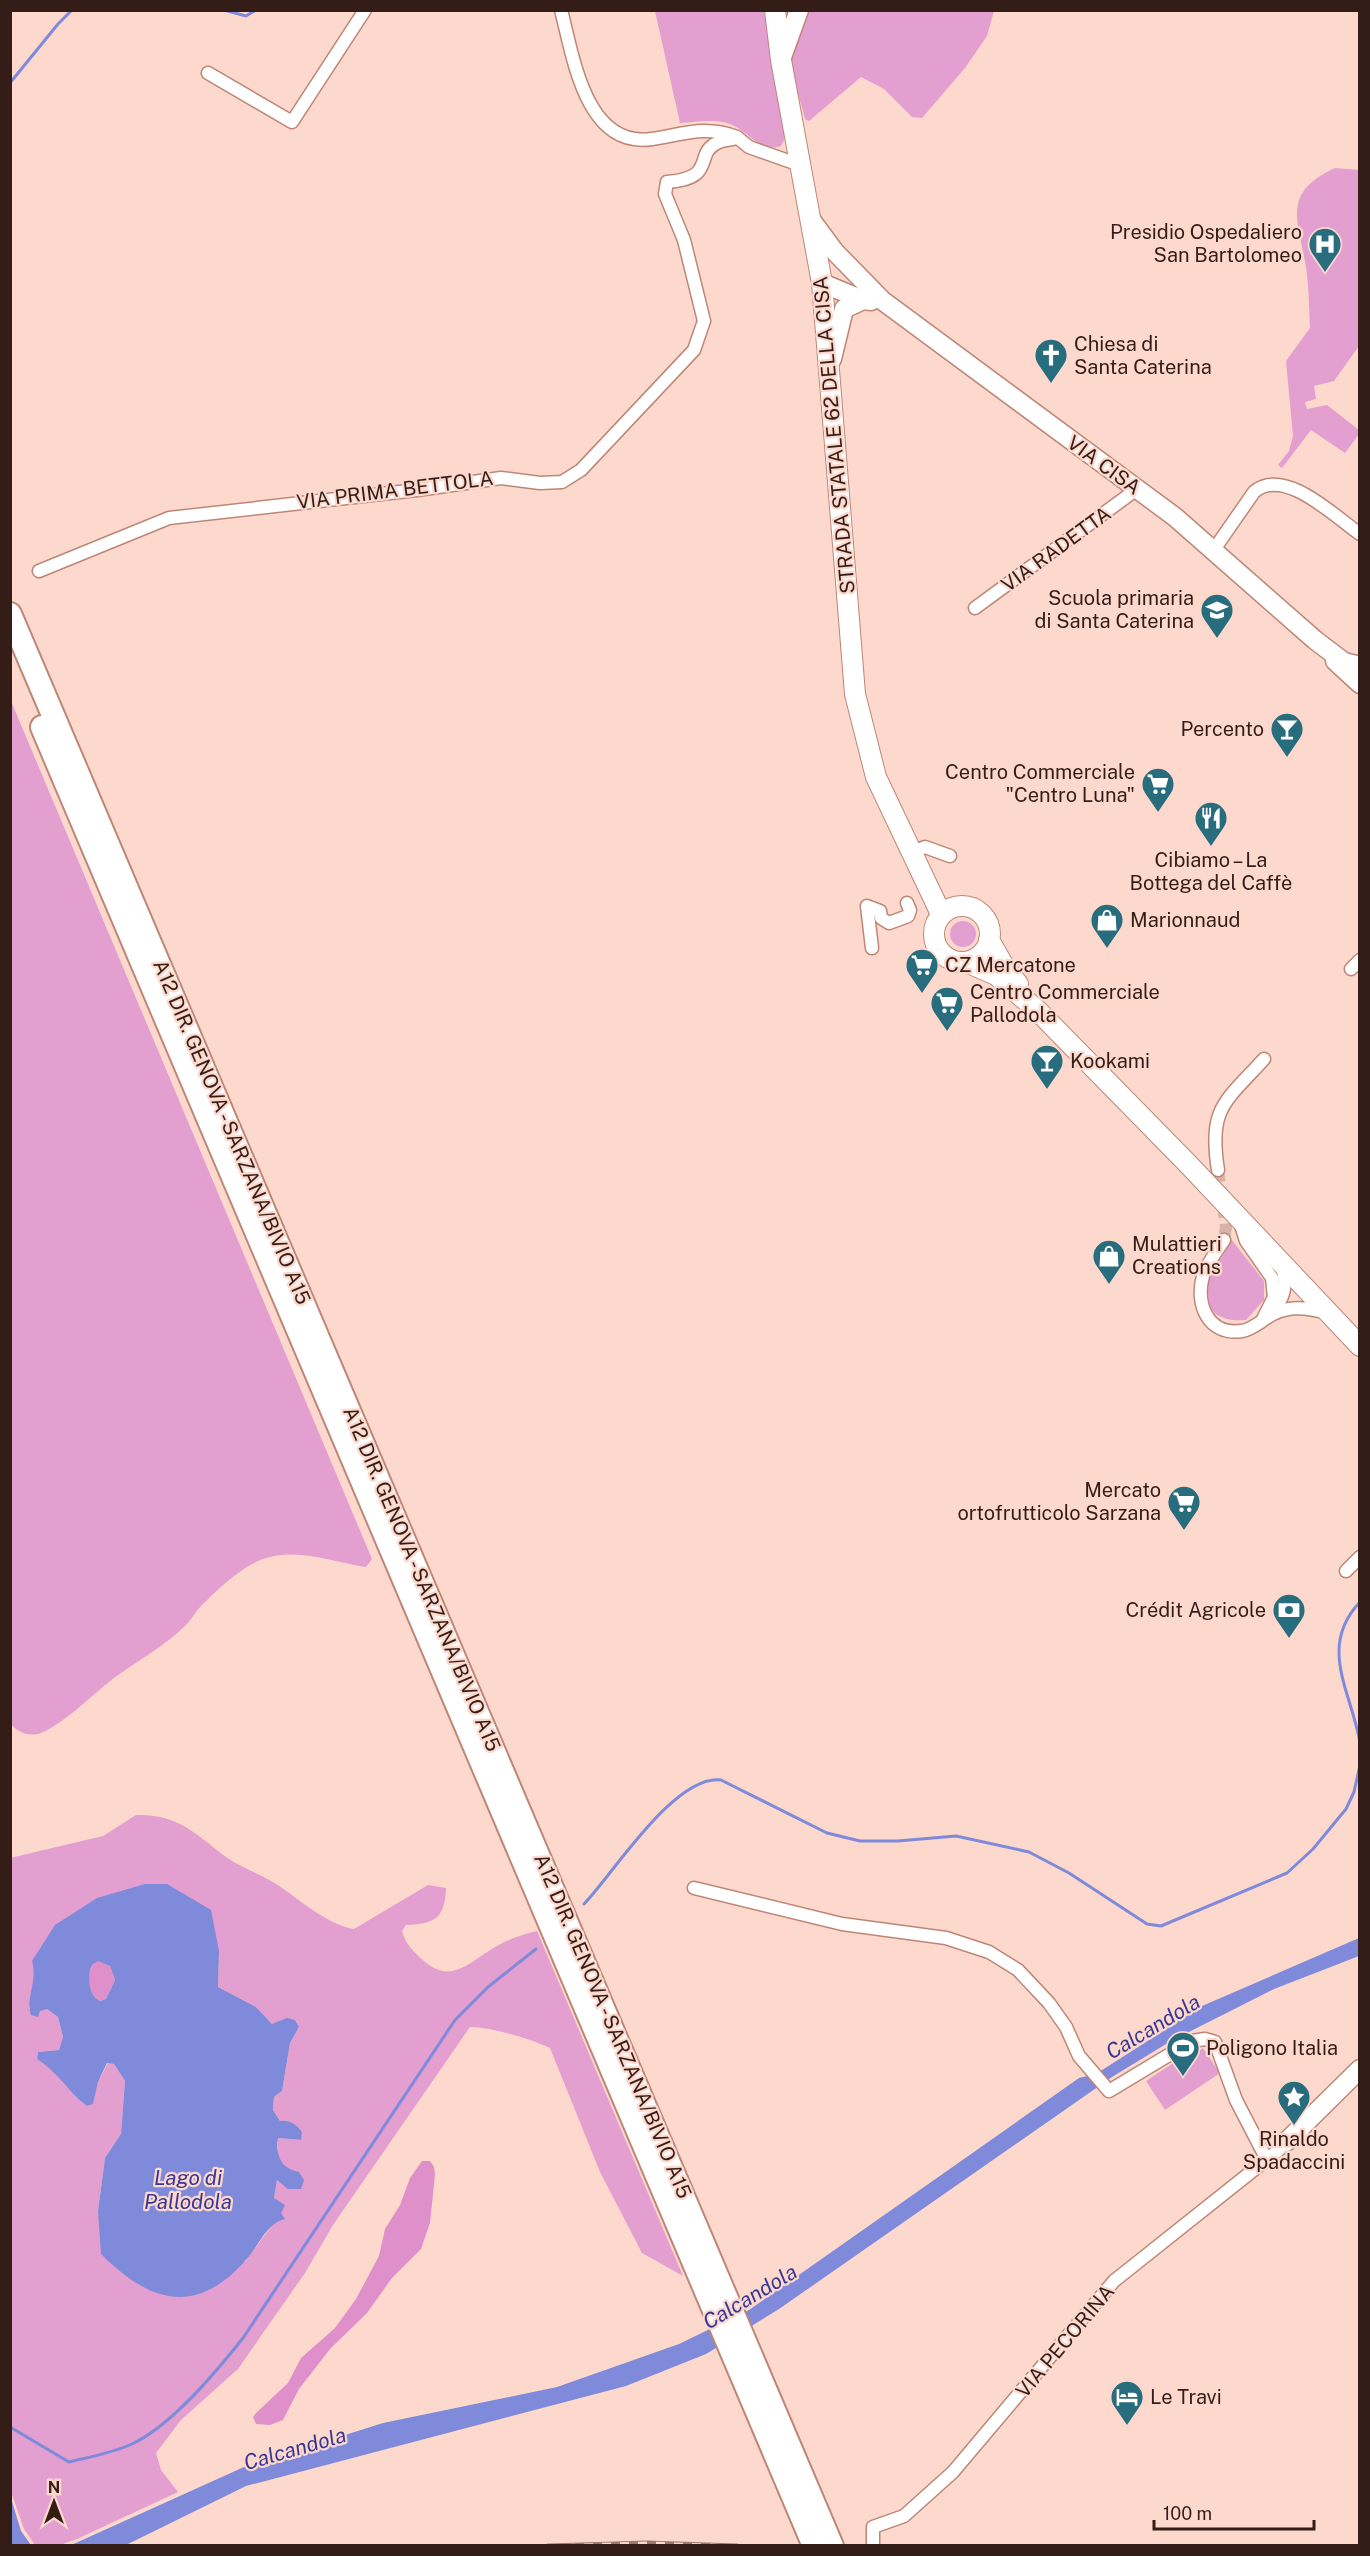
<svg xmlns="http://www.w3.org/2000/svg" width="1370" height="2556" viewBox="0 0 1370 2556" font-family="'Public Sans',sans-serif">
<rect width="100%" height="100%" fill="#fdd8cd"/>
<g fill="#e29fd0" fill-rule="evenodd">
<path d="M655,11H764L788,132L781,146C760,154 746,128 727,123C712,119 696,122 680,123Z"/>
<path d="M803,11H994L987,36L965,68L922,118L912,117L884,89L861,77L809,121L805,119C800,95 787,69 792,43C794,32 799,21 803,11Z"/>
<path d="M1335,168L1359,170V346L1334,381L1314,386L1316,399L1305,402L1307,409L1327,405L1359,430V434L1345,453L1311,430L1282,468L1278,465L1289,451L1293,436L1286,361L1310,328C1309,308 1309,287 1306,267C1298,220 1281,193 1335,168Z"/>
<path d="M11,701L372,1559L366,1567C332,1562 297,1547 263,1559C241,1567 217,1590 201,1606C195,1612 191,1621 184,1627C163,1647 137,1661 114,1678C93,1694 65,1723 41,1733C30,1737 16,1733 10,1722Z"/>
<circle cx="963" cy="934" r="13"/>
<path d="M1231,1239L1264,1281V1300L1246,1320C1218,1323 1197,1307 1210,1277C1217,1263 1226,1254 1231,1239Z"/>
<path d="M136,1815C180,1814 196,1835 229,1859C246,1870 266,1876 282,1888C304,1903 327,1924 354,1929L428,1885L446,1888C445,1918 435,1924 406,1925L402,1931C406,1945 413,1951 424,1961C452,1986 471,1960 497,1946C509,1939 523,1934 537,1931L683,2276L642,2253L600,2172L550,2048C530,2039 492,2027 470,2027L333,2225L305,2273L238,2369L181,2420L156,2453L161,2470L178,2492L77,2539L60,2545H35L24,2529L10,2489V1858L103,1836ZM219,1951L218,1987L256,2007L272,2024L295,2020L299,2027L290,2043L282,2091L274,2097L273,2110L280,2121C291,2120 296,2124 302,2132L300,2140L278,2138V2158L289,2170L277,2180L274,2198L281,2213L245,2262L98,2211L105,2158L121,2134L125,2081L114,2064L108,2063L98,2082L93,2103C63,2094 63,2074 37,2059L38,2052L59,2050L63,2037L58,2017L47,2009H29L36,1975Z"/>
<path d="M1196,2048L1199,2051L1203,2048L1220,2073L1165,2110L1146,2081Z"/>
</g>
<g fill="#df90ca">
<path d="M98,1961L110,1966L115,1980L106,1999L100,2001C87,1994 84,1969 98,1961Z"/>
<path d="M422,2161H430L434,2167L435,2174L430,2223L421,2249L392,2278L367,2313L330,2349L299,2389L283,2420L270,2425L256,2424L253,2417L256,2413L288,2383L301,2358L335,2328L356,2299L379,2256L385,2229L400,2205L410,2178Z"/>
</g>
<g fill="#7f8adb" fill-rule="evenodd">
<path d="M145,1884H167L211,1910L219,1951L218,1987L256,2007L272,2024L287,2018L295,2020L299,2027L290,2043L282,2091L274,2097L273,2110L280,2121C291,2120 296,2124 302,2132L301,2140L278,2138C275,2156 282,2169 299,2172L304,2180L301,2189H288L277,2180L274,2198L285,2205L281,2213L285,2219C266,2223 258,2248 245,2261C195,2317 149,2302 101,2254L98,2211L105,2158L121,2134L125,2081L114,2064L107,2063L98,2082L93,2104L87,2106C68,2092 57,2071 37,2059L38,2052L59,2050L63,2037L58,2017L47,2009L40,2011L38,2017L31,2015C25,1997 38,1983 32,1961L55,1925L97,1898ZM98,1961L110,1966L115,1980L106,1999L100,2001C88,1995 87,1976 92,1965Z"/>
<path d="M1359,1938V1956L1274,1989L1171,2041L1112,2077L779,2309L706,2354L626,2386L246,2486L126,2545L69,2546L244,2467L383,2423L557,2387L679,2344L749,2310L1079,2078L1096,2074L1202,2006Z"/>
<path d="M11,2498L21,2531L31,2545H11Z"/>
</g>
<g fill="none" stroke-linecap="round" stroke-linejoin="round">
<g stroke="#7f8adb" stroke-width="3">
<path d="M224,10L246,16L256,10"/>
<path d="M10,83L58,24L72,10"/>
<path d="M1360,1602C1317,1647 1352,1693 1360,1743"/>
<path d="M584,1904C613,1874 675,1774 721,1780L827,1833L860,1841H898L956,1836L1029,1852L1069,1873L1147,1924L1161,1926L1287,1873L1313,1849L1346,1809L1354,1792L1360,1765"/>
<path d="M10,2427L69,2462C90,2457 112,2453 132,2444C172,2425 216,2372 243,2338L455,2020L488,1987L536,1949"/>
</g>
<path stroke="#d5b3a8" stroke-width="12" stroke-dasharray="12 6" stroke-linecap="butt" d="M1218,1170L1226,1227L1224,1240"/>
<defs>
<g id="street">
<path d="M561,10C573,55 585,149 652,139C685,134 704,125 737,137"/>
<path d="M208,73L292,122L365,10"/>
<path d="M1213,551L1254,492C1284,466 1334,516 1360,534"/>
<path d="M39,571L169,518L417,490L501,478L540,483L562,482L581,470L694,350L704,321L684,240L665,194L667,182C719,178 692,153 719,142C725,140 732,139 738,138L749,147L800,165"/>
<path d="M975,608L1137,489"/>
<path d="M910,853L925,847L950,856"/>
<path d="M872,948L867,906L880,911L881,918L889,923L908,916L910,910L907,903"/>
<path d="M1351,969L1360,960"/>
<path d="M1218,1170C1208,1108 1225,1102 1264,1059"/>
<path d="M1240,1222L1246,1241L1272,1278L1274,1297L1263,1319"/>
<path d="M1224,1240C1217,1251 1207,1263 1203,1276C1195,1304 1208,1336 1242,1331C1249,1330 1256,1325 1262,1321C1283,1305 1303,1306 1327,1313"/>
<path d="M1274,1308C1286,1297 1286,1281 1282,1266"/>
<path d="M1346,1571L1360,1557"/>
<path d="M694,1888L842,1924L946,1938L989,1952L1018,1970L1049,2003L1066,2027L1079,2056L1109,2091L1192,2041L1205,2039L1215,2042L1236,2100L1266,2158"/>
<path d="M873,2546V2527L904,2516L953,2472L1114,2281L1280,2149"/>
</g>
<g id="secondary">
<path d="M781,60L799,10"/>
<path d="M812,221L835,252L883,301L1175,517L1315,640L1344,662L1360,666"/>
<path d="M822,283L863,300L871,301"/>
<path d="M832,359L844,309L863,300"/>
<path d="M1335,661L1360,684"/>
<path d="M1286,2142L1360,2069"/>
</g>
<g id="primary">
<path d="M775,10L781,60L822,283L855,694L876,777L941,914"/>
<circle cx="962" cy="934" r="28"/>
<path d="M989,940L1005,968L1018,984"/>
<path d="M966,962L996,975L1037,1010L1189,1165L1360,1346"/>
</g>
<g id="highway">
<path d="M10,614L832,2546"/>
<path d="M42,727L814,2546"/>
</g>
</defs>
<use href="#street" stroke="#be8676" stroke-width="15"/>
<use href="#secondary" stroke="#be8676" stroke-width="21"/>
<use href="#primary" stroke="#be8676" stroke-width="22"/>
<use href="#highway" stroke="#be8676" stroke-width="26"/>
<use href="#street" stroke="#fff" stroke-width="12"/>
<use href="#secondary" stroke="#fff" stroke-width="18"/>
<use href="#primary" stroke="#fff" stroke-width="20"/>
<use href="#highway" stroke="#fff" stroke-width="22"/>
<defs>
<path id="rail" d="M548,2546L647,2543L737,2546"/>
</defs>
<use href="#rail" stroke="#987a71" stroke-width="5"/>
<use href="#rail" stroke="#fdd8cd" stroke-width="3" stroke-dasharray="9" stroke-linecap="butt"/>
</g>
<defs>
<symbol id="hospital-pin" viewBox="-11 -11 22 30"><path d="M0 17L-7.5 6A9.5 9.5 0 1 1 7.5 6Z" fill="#286d7d" stroke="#fdd8cd"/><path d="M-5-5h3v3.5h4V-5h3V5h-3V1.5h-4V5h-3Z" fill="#fff"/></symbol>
<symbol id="church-pin" viewBox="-11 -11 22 30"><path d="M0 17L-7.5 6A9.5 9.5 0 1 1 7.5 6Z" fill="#286d7d" stroke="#fdd8cd"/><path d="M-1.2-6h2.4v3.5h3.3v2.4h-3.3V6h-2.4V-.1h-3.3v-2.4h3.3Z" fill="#fff"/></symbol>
<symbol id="school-pin" viewBox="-11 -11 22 30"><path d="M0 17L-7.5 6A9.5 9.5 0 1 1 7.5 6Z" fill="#286d7d" stroke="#fdd8cd"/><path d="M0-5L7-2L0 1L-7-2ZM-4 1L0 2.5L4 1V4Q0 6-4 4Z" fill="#fff"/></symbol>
<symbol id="bar-pin" viewBox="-11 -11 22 30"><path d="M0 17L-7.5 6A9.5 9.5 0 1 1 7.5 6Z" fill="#286d7d" stroke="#fdd8cd"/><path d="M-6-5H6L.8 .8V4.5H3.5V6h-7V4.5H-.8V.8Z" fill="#fff"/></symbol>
<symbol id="supermarket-pin" viewBox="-11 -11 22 30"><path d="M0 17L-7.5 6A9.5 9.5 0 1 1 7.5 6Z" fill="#286d7d" stroke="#fdd8cd"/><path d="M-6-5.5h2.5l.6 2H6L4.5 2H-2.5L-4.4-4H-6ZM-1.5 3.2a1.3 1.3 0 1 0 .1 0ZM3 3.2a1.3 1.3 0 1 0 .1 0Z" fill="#fff"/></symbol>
<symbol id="restaurant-pin" viewBox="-11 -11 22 30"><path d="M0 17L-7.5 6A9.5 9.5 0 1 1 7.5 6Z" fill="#286d7d" stroke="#fdd8cd"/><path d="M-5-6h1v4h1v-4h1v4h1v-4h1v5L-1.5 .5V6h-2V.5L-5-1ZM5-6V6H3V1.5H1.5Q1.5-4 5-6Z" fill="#fff"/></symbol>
<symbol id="shop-pin" viewBox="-11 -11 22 30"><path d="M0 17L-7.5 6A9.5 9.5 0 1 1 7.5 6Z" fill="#286d7d" stroke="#fdd8cd"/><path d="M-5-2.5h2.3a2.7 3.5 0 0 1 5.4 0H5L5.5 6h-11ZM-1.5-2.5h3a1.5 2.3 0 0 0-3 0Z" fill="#fff"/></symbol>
<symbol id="bank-pin" viewBox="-11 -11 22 30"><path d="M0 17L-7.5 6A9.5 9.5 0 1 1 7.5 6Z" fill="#286d7d" stroke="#fdd8cd"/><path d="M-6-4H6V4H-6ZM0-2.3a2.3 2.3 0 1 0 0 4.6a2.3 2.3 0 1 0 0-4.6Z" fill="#fff"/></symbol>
<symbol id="stadium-pin" viewBox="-11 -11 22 30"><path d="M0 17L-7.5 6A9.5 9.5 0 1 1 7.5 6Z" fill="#286d7d" stroke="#fdd8cd"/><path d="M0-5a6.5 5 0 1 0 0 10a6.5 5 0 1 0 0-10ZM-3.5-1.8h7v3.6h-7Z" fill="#fff"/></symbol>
<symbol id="sight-pin" viewBox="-11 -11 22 30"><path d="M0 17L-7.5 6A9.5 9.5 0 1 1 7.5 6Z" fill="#286d7d" stroke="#fdd8cd"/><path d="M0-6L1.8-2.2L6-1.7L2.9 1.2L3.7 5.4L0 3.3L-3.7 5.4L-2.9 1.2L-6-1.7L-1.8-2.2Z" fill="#fff"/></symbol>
<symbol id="hotel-pin" viewBox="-11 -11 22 30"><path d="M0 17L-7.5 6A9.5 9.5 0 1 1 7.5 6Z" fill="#286d7d" stroke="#fdd8cd"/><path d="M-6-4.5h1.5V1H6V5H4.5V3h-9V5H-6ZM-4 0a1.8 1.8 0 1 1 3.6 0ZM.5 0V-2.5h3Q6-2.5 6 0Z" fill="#fff"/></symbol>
</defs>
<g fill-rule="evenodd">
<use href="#hospital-pin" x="1306" y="225" width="38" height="52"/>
<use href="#church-pin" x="1032" y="336" width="38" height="52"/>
<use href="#school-pin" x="1198" y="591" width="38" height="52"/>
<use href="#bar-pin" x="1268" y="710" width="38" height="52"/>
<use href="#supermarket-pin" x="1139" y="765" width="38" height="52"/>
<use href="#restaurant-pin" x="1192" y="799" width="38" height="52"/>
<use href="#shop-pin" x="1088" y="901" width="38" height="52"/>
<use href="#supermarket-pin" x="903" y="946" width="38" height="52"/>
<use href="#supermarket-pin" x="928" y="984" width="38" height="52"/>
<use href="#bar-pin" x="1028" y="1042" width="38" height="52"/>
<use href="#shop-pin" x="1090" y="1237" width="38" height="52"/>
<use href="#supermarket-pin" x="1165" y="1483" width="38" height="52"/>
<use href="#bank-pin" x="1270" y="1591" width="38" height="52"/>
<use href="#stadium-pin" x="1164" y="2029" width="38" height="52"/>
<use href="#sight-pin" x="1275" y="2078" width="38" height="52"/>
<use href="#hotel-pin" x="1108" y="2378" width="38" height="52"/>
</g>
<g text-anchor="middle" stroke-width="4.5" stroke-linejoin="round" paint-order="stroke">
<g font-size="20" fill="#331d16" stroke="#fdd8cd" text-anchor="start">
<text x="1302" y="239" text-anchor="end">Presidio Ospedaliero<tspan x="1302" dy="23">San Bartolomeo</tspan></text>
<text x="1074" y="351">Chiesa di<tspan x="1074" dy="23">Santa Caterina</tspan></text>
<text x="1194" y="605" text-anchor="end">Scuola primaria<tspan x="1194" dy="23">di Santa Caterina</tspan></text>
<text x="1264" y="736" text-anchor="end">Percento</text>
<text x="1135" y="779" text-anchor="end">Centro Commerciale<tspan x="1135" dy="23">"Centro Luna"</tspan></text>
<text x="1211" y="867" text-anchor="middle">Cibiamo – La<tspan x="1211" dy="23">Bottega del Caffè</tspan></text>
<text x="1130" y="927">Marionnaud</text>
<text x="945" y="972">CZ Mercatone</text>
<text x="970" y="999">Centro Commerciale<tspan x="970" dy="23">Pallodola</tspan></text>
<text x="1070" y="1068">Kookami</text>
<text x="1132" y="1251">Mulattieri<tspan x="1132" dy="23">Creations</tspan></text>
<text x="1161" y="1497" text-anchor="end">Mercato<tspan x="1161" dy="23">ortofrutticolo Sarzana</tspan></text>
<text x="1266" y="1617" text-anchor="end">Crédit Agricole</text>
<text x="1206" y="2055">Poligono Italia</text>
<text x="1294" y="2146" text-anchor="middle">Rinaldo<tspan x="1294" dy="23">Spadaccini</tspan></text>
<text x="1150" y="2404">Le Travi</text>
</g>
<g font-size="20" fill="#331d16" stroke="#fdd8cd">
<text transform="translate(834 435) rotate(-95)" y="7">STRADA STATALE 62 DELLA CISA</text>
<text transform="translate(1104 465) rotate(36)" y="7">VIA CISA</text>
<text transform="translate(395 490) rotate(-7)" y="7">VIA PRIMA BETTOLA</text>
<text transform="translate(1056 549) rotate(-36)" y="7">VIA RADETTA</text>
<text transform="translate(232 1132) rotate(67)" y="7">A12 DIR. GENOVA - SARZANA/BIVIO A15</text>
<text transform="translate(422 1579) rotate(67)" y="7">A12 DIR. GENOVA - SARZANA/BIVIO A15</text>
<text transform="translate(613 2026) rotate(67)" y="7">A12 DIR. GENOVA - SARZANA/BIVIO A15</text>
<text transform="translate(1065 2341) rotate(-50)" y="7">VIA PECORINA</text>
</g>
<g font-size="21" font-style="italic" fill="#373896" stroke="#fdd8cd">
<text transform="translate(1153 2027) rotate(-31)" y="7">Calcandola</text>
<text x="188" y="2185">Lago di<tspan x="188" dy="24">Pallodola</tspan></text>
<text transform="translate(750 2297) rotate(-31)" y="7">Calcandola</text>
<text transform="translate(295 2449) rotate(-16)" y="7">Calcandola</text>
</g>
</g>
<rect width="1370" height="2556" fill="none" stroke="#331d16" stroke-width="24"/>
<g transform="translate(54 2502)" stroke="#fdd8cd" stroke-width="4.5" paint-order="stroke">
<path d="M0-4.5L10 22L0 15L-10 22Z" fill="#331d16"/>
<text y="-9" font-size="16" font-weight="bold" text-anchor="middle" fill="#331d16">N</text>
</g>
<path d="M1154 2520v9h160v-9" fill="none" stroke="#331d16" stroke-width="3"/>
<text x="1163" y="2520" font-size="18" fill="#331d16" stroke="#fdd8cd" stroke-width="4.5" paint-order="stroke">100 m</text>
</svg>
